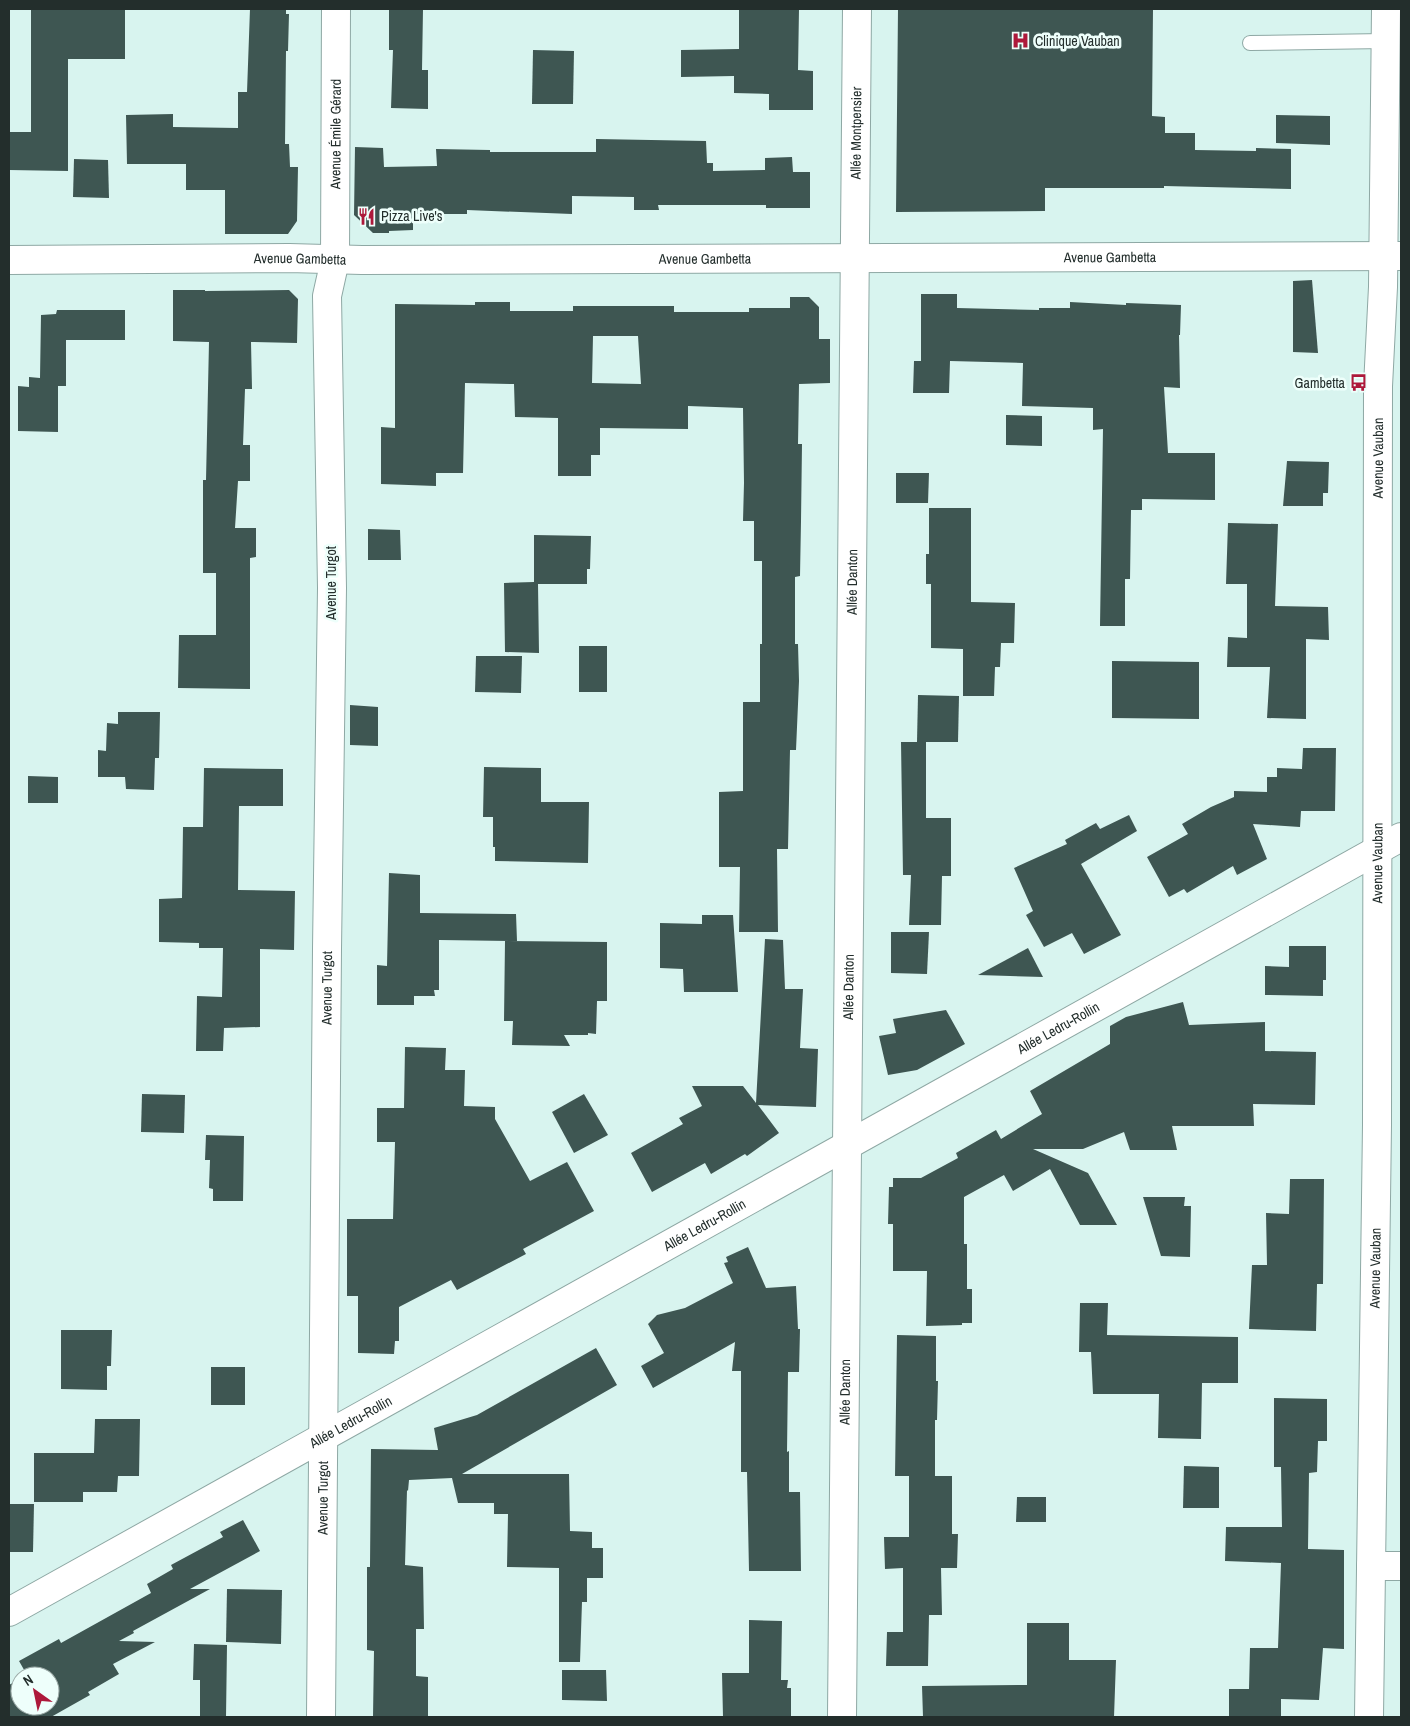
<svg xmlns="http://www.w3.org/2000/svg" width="1410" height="1726" viewBox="0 0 1410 1726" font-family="'Archivo Narrow',sans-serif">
<rect width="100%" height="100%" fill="#d8f4ef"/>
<g fill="#3e5652" fill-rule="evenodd">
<path d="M31,9H125V59H68V171L9,170V132H31Z"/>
<path d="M250,9H286V14H289L288,51H286L285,144H289L290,167H298L297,221L288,234H225V190H186V164H127L126,115L173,114V127L238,128V92H247Z"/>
<path d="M389,9H423L422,70H428V109L391,108L393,50H389Z"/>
<path d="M739,9H799L798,70L813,71V110H769V94L734,93V76L681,77V50L739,49Z"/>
<path d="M898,9H1153L1152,116L1165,117V133H1195V150L1256,151V148L1291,149V189L1164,186V188H1045V211L896,212Z"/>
<path d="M533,50L574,51L573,104H532Z"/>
<path d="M1276,115L1330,116V145L1276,143Z"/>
<path d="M596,139L706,141L707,163H713V171L765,170V158L792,157L793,172H810V208H766V205H658L659,210H634V197L572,196V214L467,210V214H413V230L389,231V233H373L354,215L355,147L383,148L384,167L437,166L436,149L490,150V152H596Z"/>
<path d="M74,159L108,160L109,198L73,197Z"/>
<path d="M1312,280L1318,353L1293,352V281Z"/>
<path d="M173,290H205V291L289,290L298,299L297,343L251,342L252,389H245L243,445H250V481H238L235,528H256V557L250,558V689L178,688L179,635H216V573H203V480H206L209,342L173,341Z"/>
<path d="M921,294H957V308L1039,310V308H1070V302L1126,305V303L1181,305L1180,335H1179L1180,388L1164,387L1168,453H1215V500L1142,499V510H1131L1130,579H1125V626H1100L1103,429L1093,430V408L1022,406L1023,363L950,361L949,393H913L914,361H921Z"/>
<path d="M790,297H809L819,307V339H830V383L799,384L798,444H802L801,521L800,576L795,577V644H798L799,681L796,750H790L788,849H777L778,932H739L740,867H719V792L743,791V702H760V644H762V561H754V521H743L744,483L743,408L688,406V429L600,428V455H591V476H558V418L515,417L514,384L465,383L463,473H436V486L381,484V427L395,428V304L475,305V302H510V311H573V306H674V312H749V308H790ZM593,336H638L641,384L592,383Z"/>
<path d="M57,310H125V340H66V386H58V432L18,431V386L29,387V377L40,378L41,315L56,314Z"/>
<path d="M1006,415L1042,416V446L1006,445Z"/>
<path d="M1287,461L1329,462L1328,493H1323V506H1283Z"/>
<path d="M896,473H929L928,503H896Z"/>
<path d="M929,508H971V602L1015,603L1014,643H1001L1000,667H995L994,696H963V649L931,648V584H926V554H929Z"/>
<path d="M1228,523L1278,524L1275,606L1328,607L1329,640L1306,639V719L1267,718L1270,667H1227L1228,637L1247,638V584H1226Z"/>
<path d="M368,529L400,530L401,560H368Z"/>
<path d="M534,535L591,536L590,569H587V584H538L539,653L505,652L504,583L534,582Z"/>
<rect x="579" y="646" width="28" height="46"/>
<path d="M476,656H522L521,693L475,692Z"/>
<path d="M1112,661L1199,662V719L1112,718Z"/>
<path d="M918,695L959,696L958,742H917Z"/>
<path d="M350,705L378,707V746L350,745Z"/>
<path d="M118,712H160L159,758H155L154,790L126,789L125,777H98V750L106,751L107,723L118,724Z"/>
<path d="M901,742H926V818H951V876H942L941,925H909L911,875H903Z"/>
<path d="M1303,748H1336L1335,811H1301L1300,827L1253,824L1267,859L1237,875L1233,866L1187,893L1184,889L1169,897L1147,857L1188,834L1182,824L1211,807L1234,797V791L1267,792V777H1277V768L1302,769Z"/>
<path d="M484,767L541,768V802H589L588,863L495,861V847H493V817H483Z"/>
<path d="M204,768L283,769V806H239L238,890L295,891L294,950L260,949V1027L224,1028L223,1051H196L197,996L222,997L223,948H199V943L159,942V899L182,898L183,827H203Z"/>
<path d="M28,776L58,777V803H28Z"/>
<path d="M1129,815L1137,831L1081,864L1121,935L1084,954L1072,933L1044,947L1026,915L1033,911L1014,868L1067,844L1065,840L1096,823L1100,829Z"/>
<path d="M389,873L420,875V913L516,914L517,941L439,940V990H434L435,996H414V1005H377V965L387,966Z"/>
<path d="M702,915H733L738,992H684L683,969L660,968V923L702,924Z"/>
<path d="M891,932H929L927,974L891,973Z"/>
<path d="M765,939L783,940L785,989H803L800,1048L818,1049L816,1107L758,1105L779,1133L747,1156L745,1154L711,1174L705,1163L652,1192L631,1153L683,1124L679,1118L702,1106L692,1086H743L756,1103Z"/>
<path d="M505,941L607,942V1001H597L596,1034L588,1033V1035H564L570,1046L512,1045L513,1021H504Z"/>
<path d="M1289,946H1326V980H1323V996L1265,995V966L1289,967Z"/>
<path d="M1028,948L1043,977L978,975Z"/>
<path d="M1183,1002L1189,1025L1265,1022V1051L1316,1052L1315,1105L1253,1104L1254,1126H1172L1177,1150H1130L1124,1132L1083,1149H1033L1088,1173L1117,1225H1080L1050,1169L1013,1191L1004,1175L964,1197V1244H967V1289H972V1323H962V1325L926,1326L927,1271H893V1224H888L889,1187H893V1178H921L958,1158L956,1153L996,1130L1001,1139L1042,1114L1030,1091L1110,1044V1026L1126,1017Z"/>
<path d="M946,1010L965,1044L917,1070L888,1075L879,1036L896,1033L893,1019Z"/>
<path d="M405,1047L446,1048L445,1070H465L464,1106L495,1107V1119L530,1181L567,1162L594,1211L523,1249L526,1254L457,1290L451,1280L399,1307V1341H395L394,1354L358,1353V1296H347V1219H393L395,1142H377V1108H404Z"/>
<path d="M142,1094L185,1095L184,1133L141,1132Z"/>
<path d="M584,1094L608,1135L574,1153L552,1112Z"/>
<path d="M206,1135L244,1136L243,1201H213V1189L209,1188L210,1160H205Z"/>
<path d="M1290,1179H1324L1323,1284H1317L1316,1331L1249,1329L1252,1265H1267L1266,1213L1289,1214Z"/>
<path d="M1143,1197H1185L1184,1206H1191L1190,1257L1161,1256Z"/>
<path d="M748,1247L766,1288L796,1286L798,1329H800L799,1372H788L787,1452L789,1451V1492H800L801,1571H749L747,1472H741V1371H732L735,1342L653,1388L641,1366L664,1353L648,1324L657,1315L685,1308L733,1283L724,1263L728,1262L726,1257Z"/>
<path d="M1080,1303H1108L1107,1335L1238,1337V1383H1202L1201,1439L1158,1438L1159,1394H1093L1091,1352H1079Z"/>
<path d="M61,1330H112L111,1366H107V1390L61,1389Z"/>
<path d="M897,1335L936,1336V1381H938L937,1420H935V1476H952V1534H958L957,1568H941L942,1615H929L928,1666H886L887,1632H903V1568L885,1569L884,1537H909V1476H895Z"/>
<path d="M596,1348L617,1385L462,1474H569L570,1531L592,1532V1548H603V1578H587V1602H582L580,1662H559V1568L507,1567L508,1514H494V1503H458L452,1478L409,1480L408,1491L407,1490L405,1565L423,1567L424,1629H416V1676L428,1677V1717H373L374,1651L367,1650V1567H370L371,1449L438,1450L434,1428L477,1415Z"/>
<rect x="211" y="1367" width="34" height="38"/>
<path d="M1274,1398L1327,1399V1441H1318L1317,1472L1309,1473L1308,1549L1344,1550V1649L1323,1648L1319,1700L1281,1699V1717H1229V1689H1249L1250,1648H1278L1281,1563L1225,1561L1226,1527H1282L1281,1467H1274Z"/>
<path d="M95,1419H140L139,1476H118L117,1492H83V1502H34V1453H94Z"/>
<path d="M1184,1466L1219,1467V1508H1183Z"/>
<path d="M1017,1497H1046V1522H1016Z"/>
<path d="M9,1504H34L33,1552H9Z"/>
<path d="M243,1520L260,1551L190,1589H210L133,1631L134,1633L119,1641L155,1642L113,1664L119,1674L88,1692L90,1695L51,1717H9V1685L20,1679V1706H50V1676H26L27,1675L19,1661L59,1639L61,1643L151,1593L147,1584L173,1569L171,1565L223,1537L220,1532Z"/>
<path d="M227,1589L282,1590L281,1644L226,1642Z"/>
<path d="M749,1620L782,1621L781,1680H788L787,1688H791V1717H723L722,1673H749Z"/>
<path d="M1027,1623H1069V1660H1116L1114,1717H923L922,1686L1027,1685Z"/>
<path d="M194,1644L227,1645L226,1717H200V1680H193Z"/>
<path d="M562,1670H606L607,1701L562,1700Z"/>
</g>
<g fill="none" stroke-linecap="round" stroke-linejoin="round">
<defs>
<path id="service" d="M1250,43L1385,41"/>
<g id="minor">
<path id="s1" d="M9,260L289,258L362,260L1401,256"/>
<path d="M1371,1566H1401"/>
<path id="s2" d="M9,1612L1401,837"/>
<path id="s3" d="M321,1717L327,949L332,588L327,296L335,260L336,9"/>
<path id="s4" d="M842,1717L857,9"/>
<path id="s5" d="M1369,1717L1377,1125L1378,386L1383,287L1386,9"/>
</g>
</defs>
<use href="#service" stroke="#8ea8a4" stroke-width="16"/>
<use href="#minor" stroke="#8ea8a4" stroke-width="30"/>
<use href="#service" stroke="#fff" stroke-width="14"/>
<use href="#minor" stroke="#fff" stroke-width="28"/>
</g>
<defs>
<symbol id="hospital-bare" viewBox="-9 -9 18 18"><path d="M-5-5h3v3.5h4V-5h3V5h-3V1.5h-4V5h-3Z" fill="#ad193b" stroke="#eefffb" stroke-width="2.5" paint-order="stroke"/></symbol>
<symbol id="restaurant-bare" viewBox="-9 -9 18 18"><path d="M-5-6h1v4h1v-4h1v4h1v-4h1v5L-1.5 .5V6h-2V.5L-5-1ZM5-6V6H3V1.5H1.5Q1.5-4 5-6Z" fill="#ad193b" stroke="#eefffb" stroke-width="2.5" paint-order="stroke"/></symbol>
<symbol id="bus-bare" viewBox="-9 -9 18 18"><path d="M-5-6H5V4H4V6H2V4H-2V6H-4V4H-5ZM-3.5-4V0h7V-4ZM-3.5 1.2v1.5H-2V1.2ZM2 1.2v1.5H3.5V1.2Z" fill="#ad193b" stroke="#eefffb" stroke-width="2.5" paint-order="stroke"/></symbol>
</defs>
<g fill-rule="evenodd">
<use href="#hospital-bare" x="1008" y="28" width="25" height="25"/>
<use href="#restaurant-bare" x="354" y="204" width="25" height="25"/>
<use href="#bus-bare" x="1346" y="370" width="25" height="25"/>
</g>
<g text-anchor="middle" stroke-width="5" stroke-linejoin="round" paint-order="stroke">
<g font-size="14" fill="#232e2c" stroke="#eefffb" text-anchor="start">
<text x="1035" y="46">Clinique Vauban</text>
<text x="381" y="221">Pizza Live's</text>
<text x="1345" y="388" text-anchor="end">Gambetta</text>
</g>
<g font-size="14" fill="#232e2c" stroke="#eefffb">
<text dy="5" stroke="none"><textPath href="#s4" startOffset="1584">Allée Montpensier</textPath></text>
<text dy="5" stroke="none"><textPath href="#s3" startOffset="1584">Avenue Émile Gérard</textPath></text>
<text dy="5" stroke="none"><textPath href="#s1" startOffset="1101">Avenue Gambetta</textPath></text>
<text dy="5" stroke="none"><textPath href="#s1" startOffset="696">Avenue Gambetta</textPath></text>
<text dy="5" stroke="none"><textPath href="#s1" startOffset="291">Avenue Gambetta</textPath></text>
<text dy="5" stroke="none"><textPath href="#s5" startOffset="1259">Avenue Vauban</textPath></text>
<text dy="5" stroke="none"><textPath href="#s4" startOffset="1135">Allée Danton</textPath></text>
<text transform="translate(331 583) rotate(-90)" y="5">Avenue Turgot</text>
<text dy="5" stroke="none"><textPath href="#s5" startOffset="854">Avenue Vauban</textPath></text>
<text dy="5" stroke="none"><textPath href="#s4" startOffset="730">Allée Danton</textPath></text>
<text dy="5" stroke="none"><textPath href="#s3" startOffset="729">Avenue Turgot</textPath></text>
<text dy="5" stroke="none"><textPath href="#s2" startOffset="1201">Allée Ledru-Rollin</textPath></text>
<text dy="5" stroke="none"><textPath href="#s2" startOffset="796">Allée Ledru-Rollin</textPath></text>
<text dy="5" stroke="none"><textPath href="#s5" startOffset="449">Avenue Vauban</textPath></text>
<text dy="5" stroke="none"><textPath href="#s4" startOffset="325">Allée Danton</textPath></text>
<text dy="5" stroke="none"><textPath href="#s2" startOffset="391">Allée Ledru-Rollin</textPath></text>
<text dy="5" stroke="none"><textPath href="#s3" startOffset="219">Avenue Turgot</textPath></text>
</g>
</g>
<rect width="1410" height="1726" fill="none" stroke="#232e2c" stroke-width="20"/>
<g transform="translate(35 1691) rotate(327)"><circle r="24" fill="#eefffb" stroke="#9daba8"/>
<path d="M0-4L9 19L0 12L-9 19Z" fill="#ad193b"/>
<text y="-8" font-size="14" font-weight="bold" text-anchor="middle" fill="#232e2c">N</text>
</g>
</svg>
